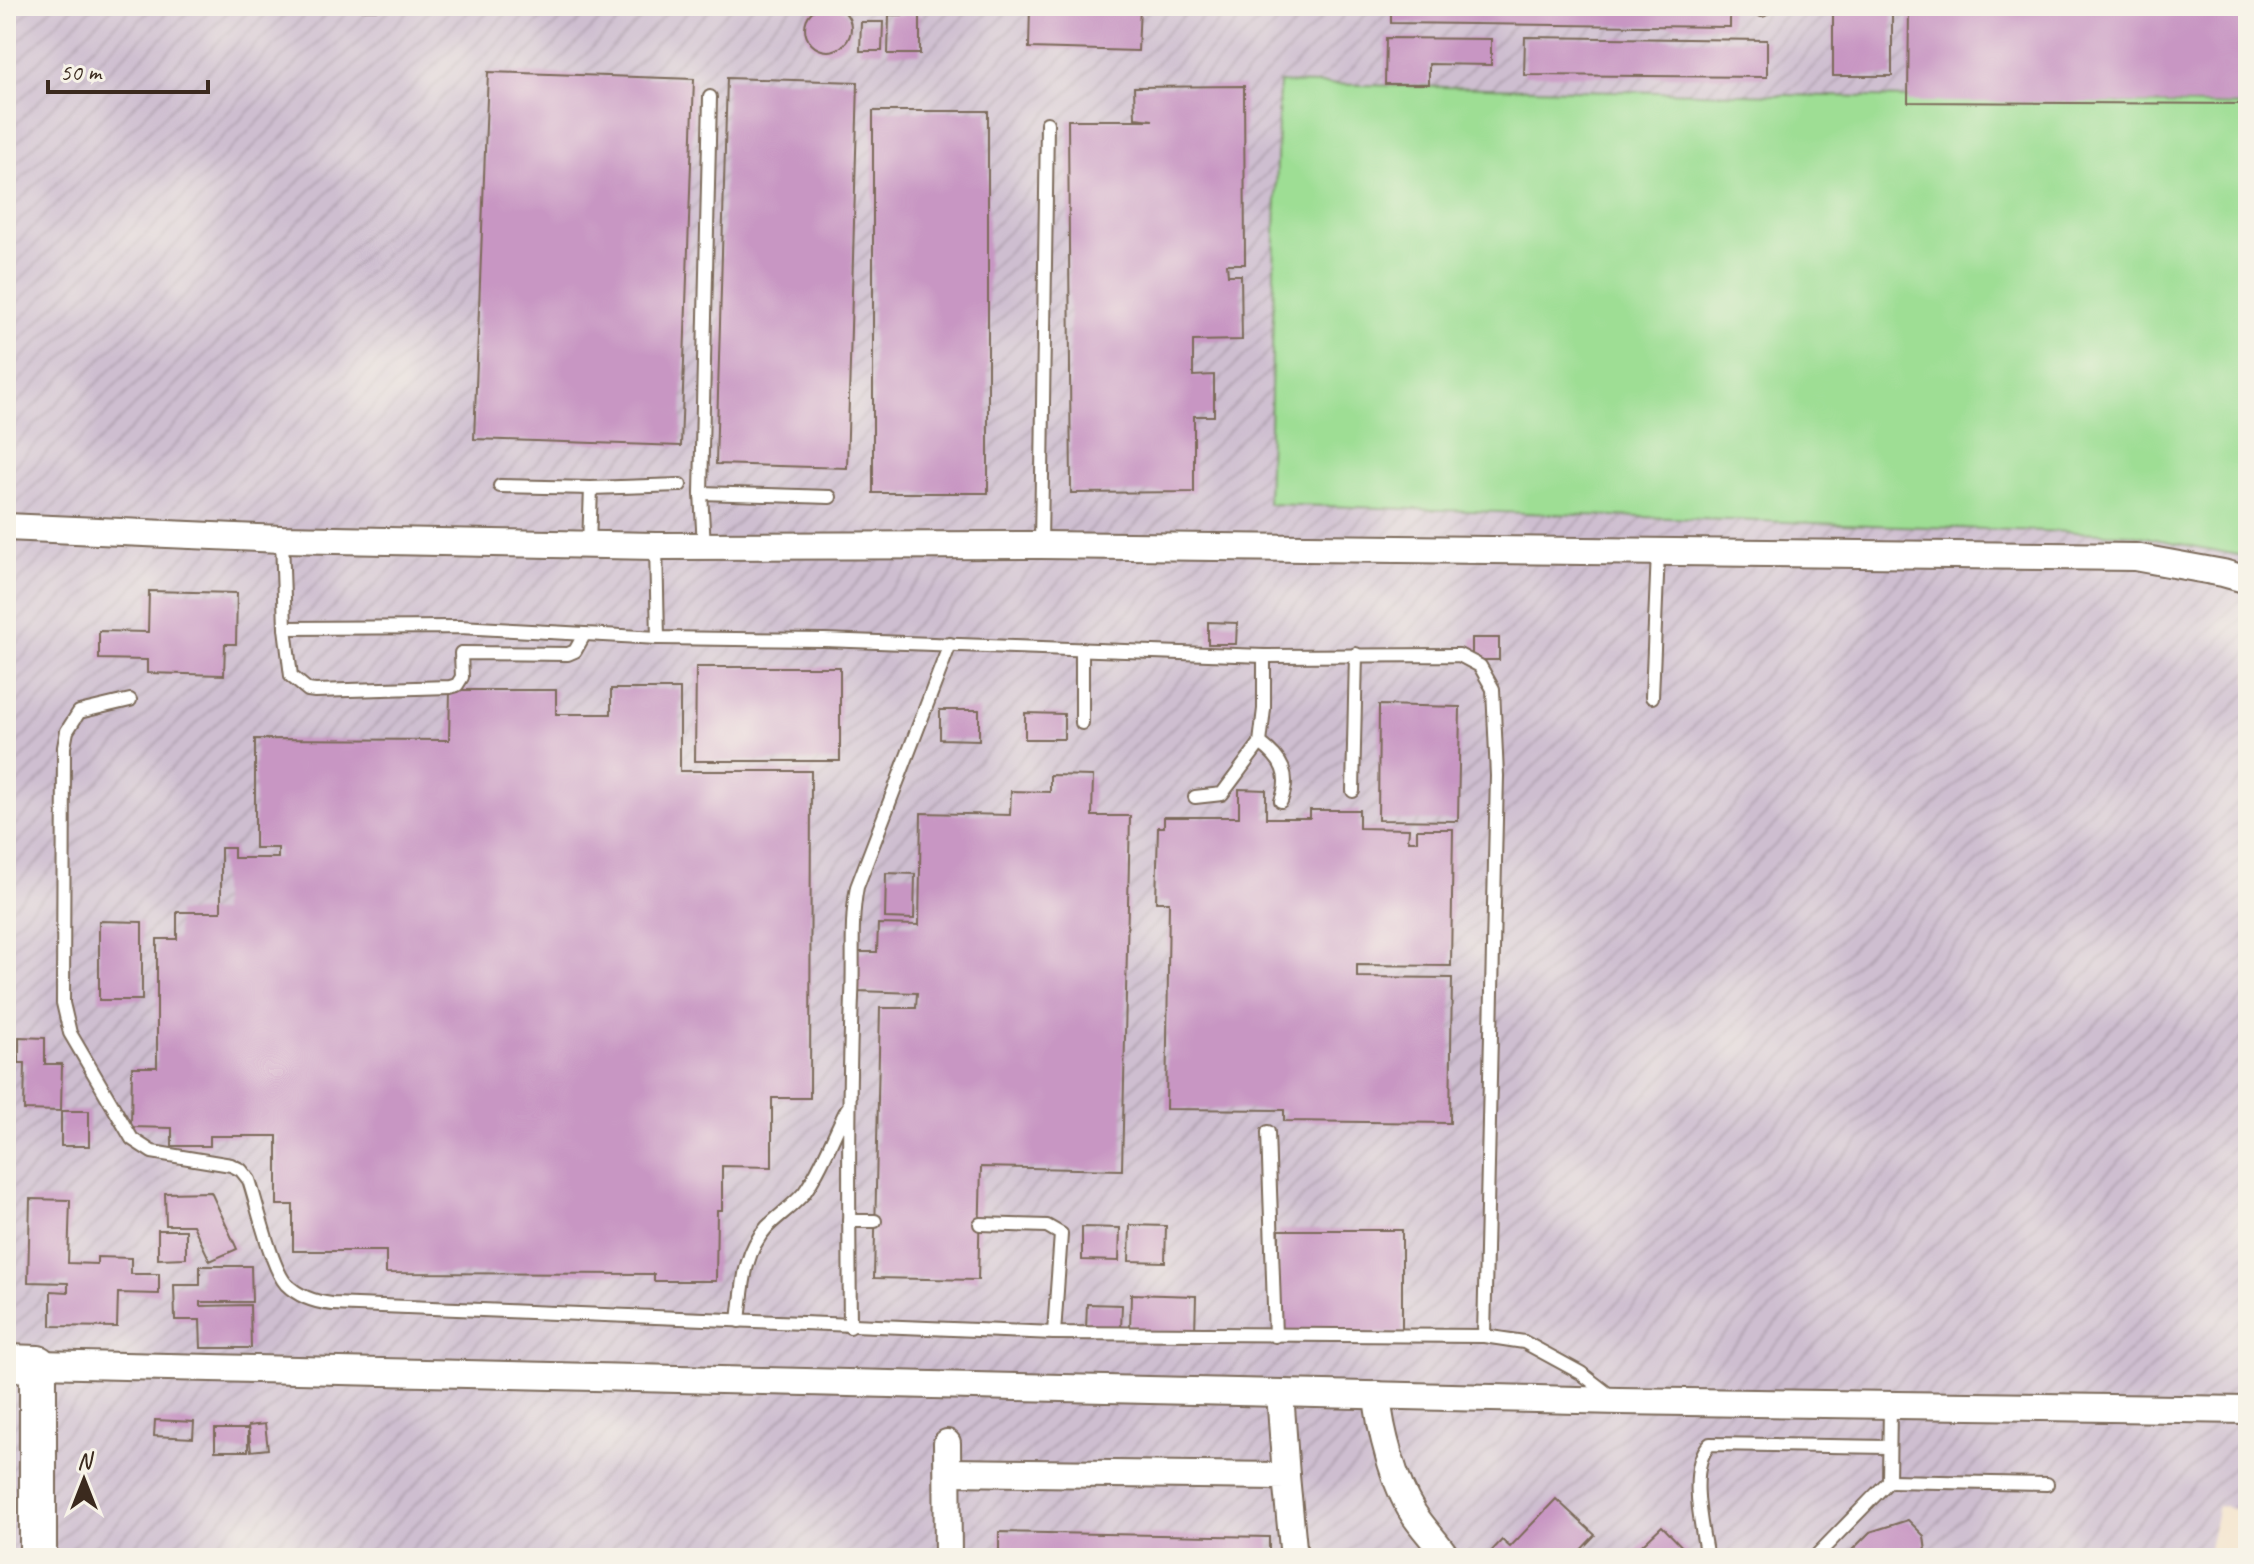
<svg xmlns="http://www.w3.org/2000/svg" width="2254" height="1564" viewBox="0 0 2254 1564" font-family="Caveat,sans-serif">
<defs>
<pattern id="industrial-furrows" width="10" height="10" patternUnits="userSpaceOnUse" patternTransform="scale(2)"><rect width="10" height="10" fill="#cebed0"/><path d="M-1 1l2-2M0 10L10 0M9 11l2-2" fill="none" stroke="#b2a3b2"/></pattern>
</defs>
<rect width="100%" height="100%" fill="#f7f3e8"/>
<filter id="ink" filterUnits="userSpaceOnUse"><feTurbulence type="fractalNoise" baseFrequency=".0125" numOctaves="2"/><feDisplacementMap in="SourceGraphic" scale="16" xChannelSelector="R" yChannelSelector="G"/><feConvolveMatrix kernelMatrix="1 2 1 2 8 2 1 2 1" color-interpolation-filters="sRGB"/></filter>
<filter id="wash" filterUnits="userSpaceOnUse"><feTurbulence type="fractalNoise" baseFrequency=".006" numOctaves="4" result="noise"/><feDisplacementMap in="SourceGraphic" scale="32" xChannelSelector="R" yChannelSelector="G"/><feGaussianBlur stdDeviation="1.8" result="paint"/><feColorMatrix in="noise" values="0 0 0 0 0 0 0 0 0 0 0 0 0 0 0 0 0 1.4 0 .05"/><feComposite in="paint" operator="in"/></filter>
<g filter="url(#wash)">
<rect width="100%" height="100%" fill="#f4e3ca"/>
<path fill="url(#industrial-furrows)" d="M6,6H2248V1512L2218,1506L2207,1558H6Z"/>
<path fill="#9ede94" stroke="#6c8459" stroke-width="2" d="M1279,83L2248,106V557L2130,534L1268,504Z"/>
<g id="blocks">
<g fill="#c896c3">
<circle cx="828" cy="28" r="23"/>
<path d="M174,6H451V10L174,9Z"/>
<path d="M1030,6H1140L1138,51L1029,48Z"/>
<path d="M1391,6H1730V27L1391,23Z"/>
<rect x="1833" y="6" width="59" height="70"/>
<path d="M1909,6H2248V104L1908,102Z"/>
<path d="M889,15H920V54H888Z"/>
<path d="M861,22H883L882,51H860Z"/>
<path d="M1525,37L1767,40V77L1524,75Z"/>
<path d="M1386,38L1491,39V65L1429,64V84H1385Z"/>
<path d="M488,72L694,79L681,446L474,439Z"/>
<path d="M727,78L858,82L847,468L716,464Z"/>
<path d="M1244,86L1245,264H1227L1228,275H1241L1242,340L1193,341V376L1214,375V416H1194V492L1071,493L1068,120H1153L1135,118L1134,87Z"/>
<rect x="873" y="111" width="115" height="382"/>
<path d="M149,591L237,593L236,644H225L224,675L147,673V660L99,659V631L148,632Z"/>
<path d="M1208,622L1237,623L1236,644H1208Z"/>
<rect x="1472" y="638" width="27" height="22"/>
<path d="M696,667H840V761H695Z"/>
<path d="M611,689H680V771H811L810,1098H772V1167L722,1166V1210H717L716,1281H654V1274L386,1273V1251H293V1205H277V1136H210V1146H172V1128L131,1127L132,1067H157V939H177V912H221V848H234V858H278V848H255V739L449,740L450,690H556V714H611Z"/>
<path d="M1379,705L1460,707L1458,821L1378,820Z"/>
<path d="M940,710H979V740L940,739Z"/>
<path d="M1025,713L1064,714V739H1025Z"/>
<path d="M1050,775L1093,776L1092,816H1130L1122,1170L981,1167L978,1280L874,1278L880,1008H916L917,993L856,991L857,952H877L878,924L919,925L921,813L1010,815L1011,791L1050,792Z"/>
<path d="M1239,789L1266,790V818H1310V810H1359V828L1409,829L1408,841H1417V829H1453L1451,966L1357,965V977L1452,978L1450,1123L1284,1121V1110L1166,1109L1169,902H1156L1158,827H1164V817H1239Z"/>
<path d="M886,873L915,874L914,919L885,918Z"/>
<path d="M99,921L142,922V1000H99Z"/>
<path d="M19,1037L45,1038V1064H62L61,1111L24,1110L25,1063H19Z"/>
<rect x="61" y="1111" width="28" height="35"/>
<path d="M211,1192L237,1249L210,1261L193,1225H166L165,1193Z"/>
<path d="M30,1199L70,1200L68,1263L97,1264V1257L131,1258V1274H159V1294L118,1293L117,1327L51,1326V1291L68,1292V1283L28,1282Z"/>
<path d="M1130,1225L1166,1226L1165,1262L1129,1261Z"/>
<path d="M1082,1227L1120,1228L1119,1261L1082,1260Z"/>
<path d="M158,1230H186V1258L158,1259Z"/>
<rect x="1279" y="1230" width="123" height="103"/>
<path d="M200,1266H251L252,1302H200V1306L250,1305L251,1348H201L200,1320H175L174,1285H200Z"/>
<path d="M1131,1294L1196,1296L1195,1333L1130,1331Z"/>
<path d="M1087,1304L1122,1305L1121,1329H1086Z"/>
<path d="M155,1420L194,1422L193,1438L154,1436Z"/>
<path d="M265,1424L268,1449L251,1451L248,1426Z"/>
<rect x="215" y="1429" width="33" height="22"/>
<path d="M1556,1499L1595,1535L1573,1558H1485L1502,1540L1510,1547Z"/>
<path d="M1908,1520L1924,1536L1927,1558H1844L1870,1532Z"/>
<path d="M1662,1526L1693,1558H1628Z"/>
<path d="M999,1532L1269,1537V1558H999Z"/>
</g>
</g>
</g>
<g filter="url(#ink)">
<use href="#blocks" fill-opacity="0" stroke="#7c6b5a" stroke-width="2"/>
<g fill="none" stroke-linecap="round" stroke-linejoin="round">
<defs>
<g id="lane">
<path d="M1762,10L1763,6"/>
<path d="M500,486L591,488L680,485"/>
<path d="M701,493L830,497"/>
<path d="M282,539L285,628"/>
<path d="M589,545L591,488"/>
<path d="M1041,545L1047,123"/>
<path d="M656,546L658,638L824,640L1264,656L1459,655L1480,666L1493,689L1497,776L1484,1336"/>
<path d="M704,546L701,493L710,97"/>
<path d="M584,635L575,651L568,654L461,653L462,677L457,685L450,687L315,691L308,690L291,676L285,628L460,627L658,638"/>
<path d="M1082,649V723"/>
<path d="M1652,697L1658,552"/>
<path d="M130,700L79,712L67,731L64,747L63,1003L70,1033L132,1139L152,1152L231,1165L241,1170L249,1180C257,1204 271,1267 286,1284C299,1297 314,1302 332,1304L1054,1333L1484,1336L1524,1342L1581,1373L1612,1397"/>
<path d="M1260,743C1282,759 1291,775 1281,801"/>
<path d="M1353,791L1356,654"/>
<path d="M1195,797L1222,794L1260,743L1264,709V656"/>
<path d="M1268,1132L1275,1336"/>
<path d="M849,1221H875"/>
<path d="M980,1224L1047,1226L1061,1234L1054,1333"/>
<path d="M739,1321C743,1288 743,1253 767,1227C779,1215 793,1206 804,1193C822,1168 833,1136 847,1109"/>
<path d="M850,1327C849,1216 848,1107 852,997C854,961 850,923 857,887L950,644"/>
<path d="M1889,1481L2047,1484"/>
<path d="M1707,1558C1702,1528 1687,1467 1710,1444L1889,1447"/>
<path d="M1814,1558L1889,1481L1890,1404"/>
</g>
<g id="street">
<path d="M6,527L282,539L656,546L1041,545L2135,557L2223,573L2248,580"/>
<path d="M38,1364L1619,1401L2248,1410"/>
<path d="M1280,1393L1286,1476"/>
<path d="M1377,1395C1380,1430 1394,1483 1413,1513C1423,1529 1437,1542 1447,1558"/>
<path d="M947,1443L948,1558"/>
<path d="M948,1472L1286,1476L1294,1558"/>
</g>
<path id="secondary" d="M6,1363L38,1364V1558"/>
</defs>
<use href="#lane" stroke="#7c6b5a" stroke-width="16"/>
<use href="#street" stroke="#7c6b5a" stroke-width="30"/>
<use href="#secondary" stroke="#7c6b5a" stroke-width="40"/>
<use href="#lane" stroke="#fff" stroke-width="12"/>
<use href="#street" stroke="#fff" stroke-width="26"/>
<use href="#secondary" stroke="#fff" stroke-width="36"/>
</g>
</g>
<rect width="2254" height="1564" fill="none" stroke="#f7f3e8" stroke-width="32"/>
<g transform="translate(84 1480)" stroke="#f7f3e8" stroke-width="6" paint-order="stroke">
<path d="M0-6L14 30L0 20L-14 30Z" fill="#3b2a1e"/>
<text y="-12" font-size="22" font-weight="bold" text-anchor="middle" fill="#3b2a1e">N</text>
</g>
<path d="M48 80v12h160v-12" fill="none" stroke="#3b2a1e" stroke-width="4"/>
<text x="60" y="80" font-size="24" fill="#3b2a1e" stroke="#f7f3e8" stroke-width="6" paint-order="stroke">50 m</text>
</svg>
